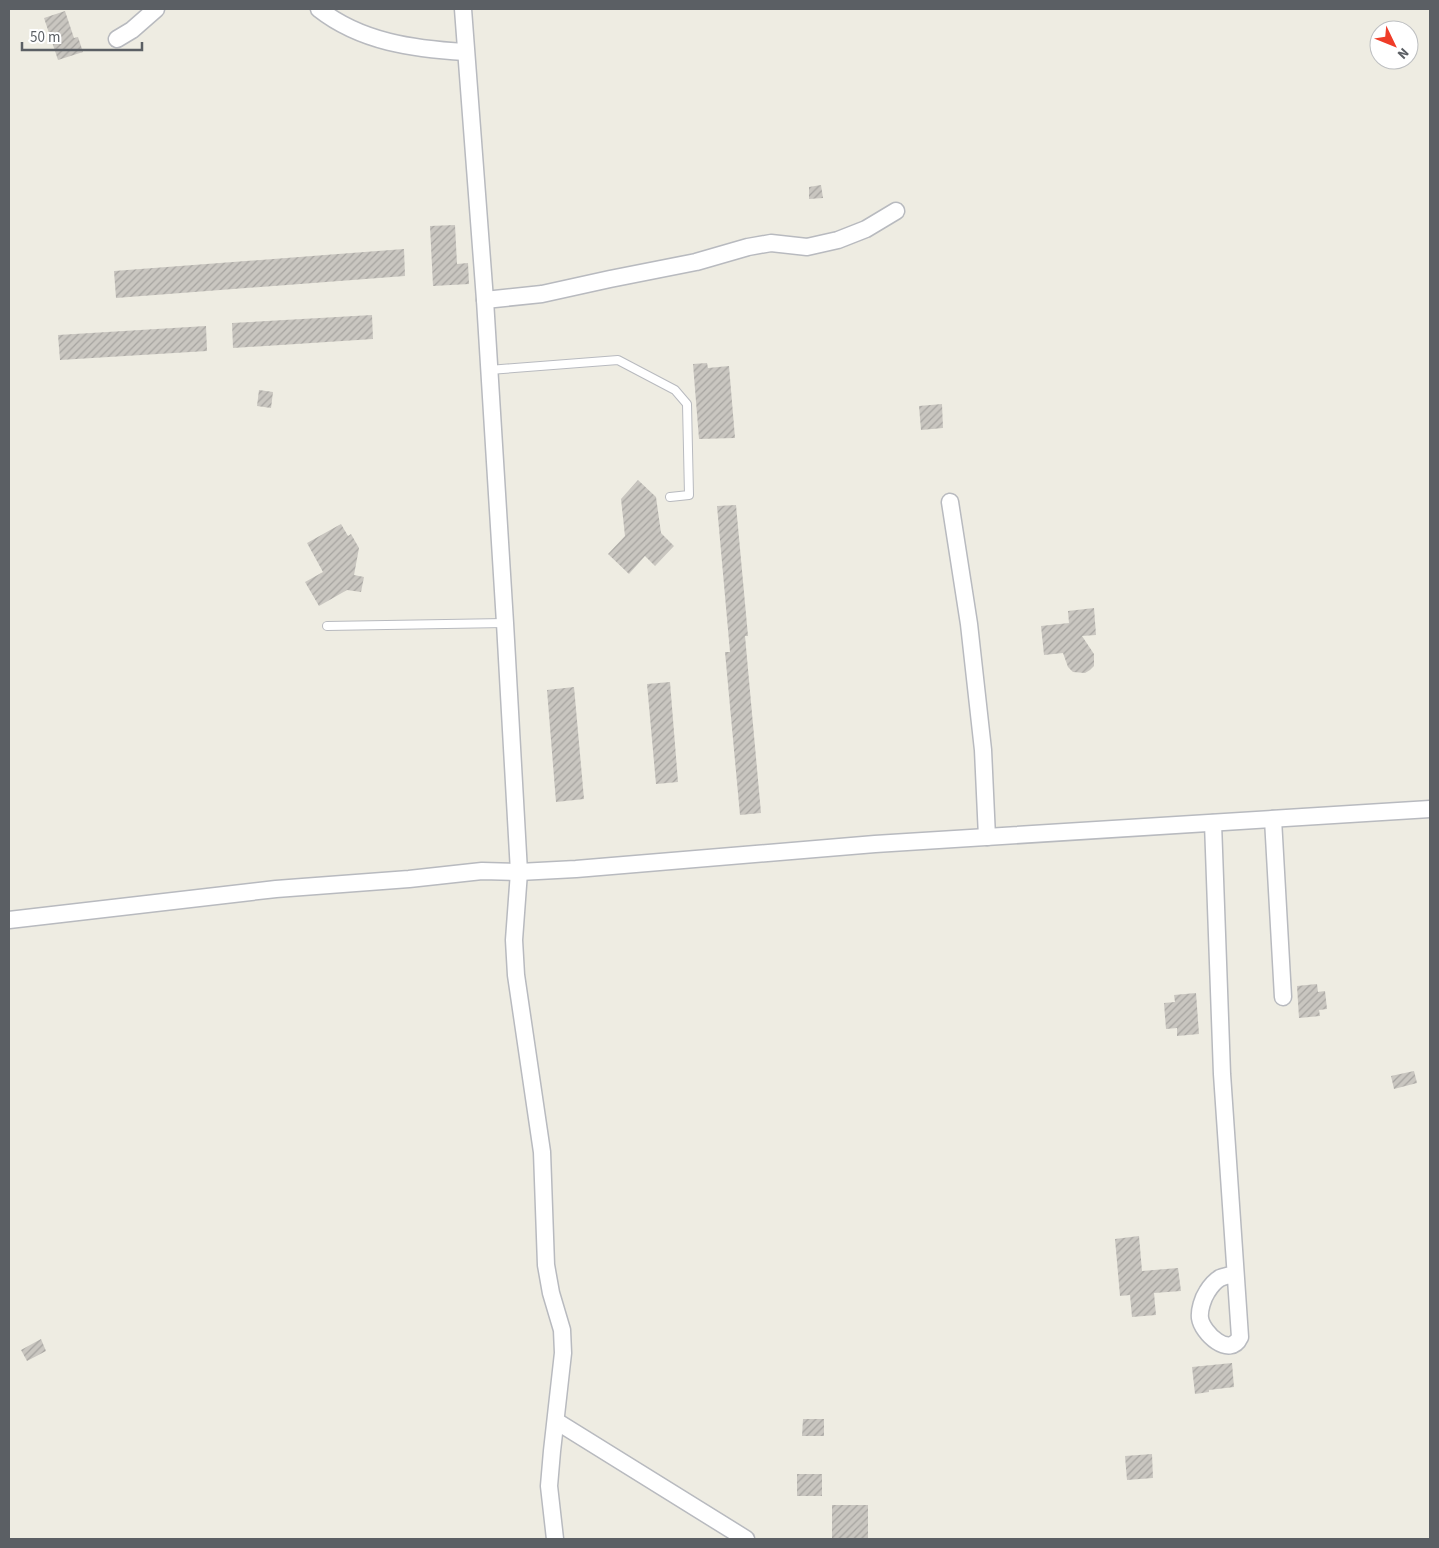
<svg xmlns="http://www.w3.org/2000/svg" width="1439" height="1548" viewBox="0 0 1439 1548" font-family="'Source Sans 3',sans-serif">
<defs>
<pattern id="building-hatch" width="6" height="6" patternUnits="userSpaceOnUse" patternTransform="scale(1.25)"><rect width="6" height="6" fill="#c9c6c0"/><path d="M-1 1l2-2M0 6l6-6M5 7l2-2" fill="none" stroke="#a6a4a0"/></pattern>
</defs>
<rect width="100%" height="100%" fill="#eeece2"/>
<g fill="url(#building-hatch)">
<path d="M65,11L74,38L78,37L83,52L58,60L44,18Z"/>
<path d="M821,185L823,198L809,199V187Z"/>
<path d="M455,225L457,264L468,263L469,284L433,286L430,226Z"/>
<path d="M404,249L405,276L116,298L114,271Z"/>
<path d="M372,315L373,339L233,348L232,323Z"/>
<path d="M206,326L207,351L60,360L58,335Z"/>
<path d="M707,363L708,368L729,366L735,438L699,439L693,364Z"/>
<path d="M259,390L273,392L271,408L257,406Z"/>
<path d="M942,404L943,428L921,430L919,406Z"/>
<path d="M638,480L656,497L661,533L674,546L655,566L645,556L629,574L608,554L625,536L621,499Z"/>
<path d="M736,505L748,636H745L761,813L740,815L725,652H730L717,506Z"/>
<path d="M341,524L348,536L351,534L359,548L354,575L364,577L361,592L347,590L319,606L305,582L323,572L307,543Z"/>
<path d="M1094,608L1096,635L1082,636L1094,654V666L1090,670L1085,673L1073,672L1068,667L1063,653L1044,655L1041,626L1069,623L1068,611Z"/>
<path d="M670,682L678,782L656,784L647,684Z"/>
<path d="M574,687L584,799L556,802L547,690Z"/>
<path d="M1317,984L1318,992L1325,991L1327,1009L1319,1010L1320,1016L1299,1018L1297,986Z"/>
<path d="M1196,993L1199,1034L1177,1036V1028L1166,1029L1164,1003L1175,1002L1174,995Z"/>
<path d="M1414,1071L1417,1083L1394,1089L1391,1076Z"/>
<path d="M1139,1236L1142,1271L1178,1268L1181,1291L1154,1293L1156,1315L1132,1317L1130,1295L1120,1296L1115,1239Z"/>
<path d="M41,1339L46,1351L27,1361L21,1350Z"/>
<path d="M1232,1363L1234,1387L1209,1390V1392L1195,1394L1192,1367Z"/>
<path d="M803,1419H824V1436H802Z"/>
<path d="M1152,1454L1153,1478L1127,1480L1125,1456Z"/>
<rect x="797" y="1474" width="25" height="22"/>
<rect x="832" y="1505" width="36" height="34"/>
</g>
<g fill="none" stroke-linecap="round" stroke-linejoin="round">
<defs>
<g id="service">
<path d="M489,370L618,360L675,390L687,404L689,495L670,497"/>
<path d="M327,626L505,623"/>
</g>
<g id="minor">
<path d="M319,9C361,42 414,49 465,52"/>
<path d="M463,9L485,300L505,623L519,872L514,940L516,975L542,1152L546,1265L551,1293L562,1330L563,1353L552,1451L549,1486L555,1539"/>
<path d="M117,39L132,30L156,9"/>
<path d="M485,300L542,294L610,279L696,262L748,247L771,243L807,247L838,240L866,229L896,211"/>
<path d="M950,502L969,624L983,750L987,837"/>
<path d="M1273,819L1283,997"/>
<path d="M1213,823L1222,1074L1240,1337C1230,1359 1202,1333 1200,1318C1199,1310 1203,1298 1207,1292C1210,1287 1215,1281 1220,1278C1225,1276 1230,1275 1235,1274"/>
<path d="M9,920L276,889L409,879L482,871L519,872L576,869L875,844L1430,809"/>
<path d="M556,1421L746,1539"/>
</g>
</defs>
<use href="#service" stroke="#b8babf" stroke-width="10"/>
<use href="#minor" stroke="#b8babf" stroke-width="19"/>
<use href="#service" stroke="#fff" stroke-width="8"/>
<use href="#minor" stroke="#fff" stroke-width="16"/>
</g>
<rect width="1439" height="1548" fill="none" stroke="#5b5f64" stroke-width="20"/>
<g transform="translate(1394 45) rotate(133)"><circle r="24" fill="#ffffff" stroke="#bdbfc1"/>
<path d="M0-4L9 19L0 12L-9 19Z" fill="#ef3c28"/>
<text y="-8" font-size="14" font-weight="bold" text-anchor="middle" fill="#5b5f64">N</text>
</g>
<path d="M22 42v8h120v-8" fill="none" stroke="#5b5f64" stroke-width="2.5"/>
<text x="30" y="42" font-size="15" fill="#5b5f64" stroke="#ffffff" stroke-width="4" paint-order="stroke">50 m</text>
</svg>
